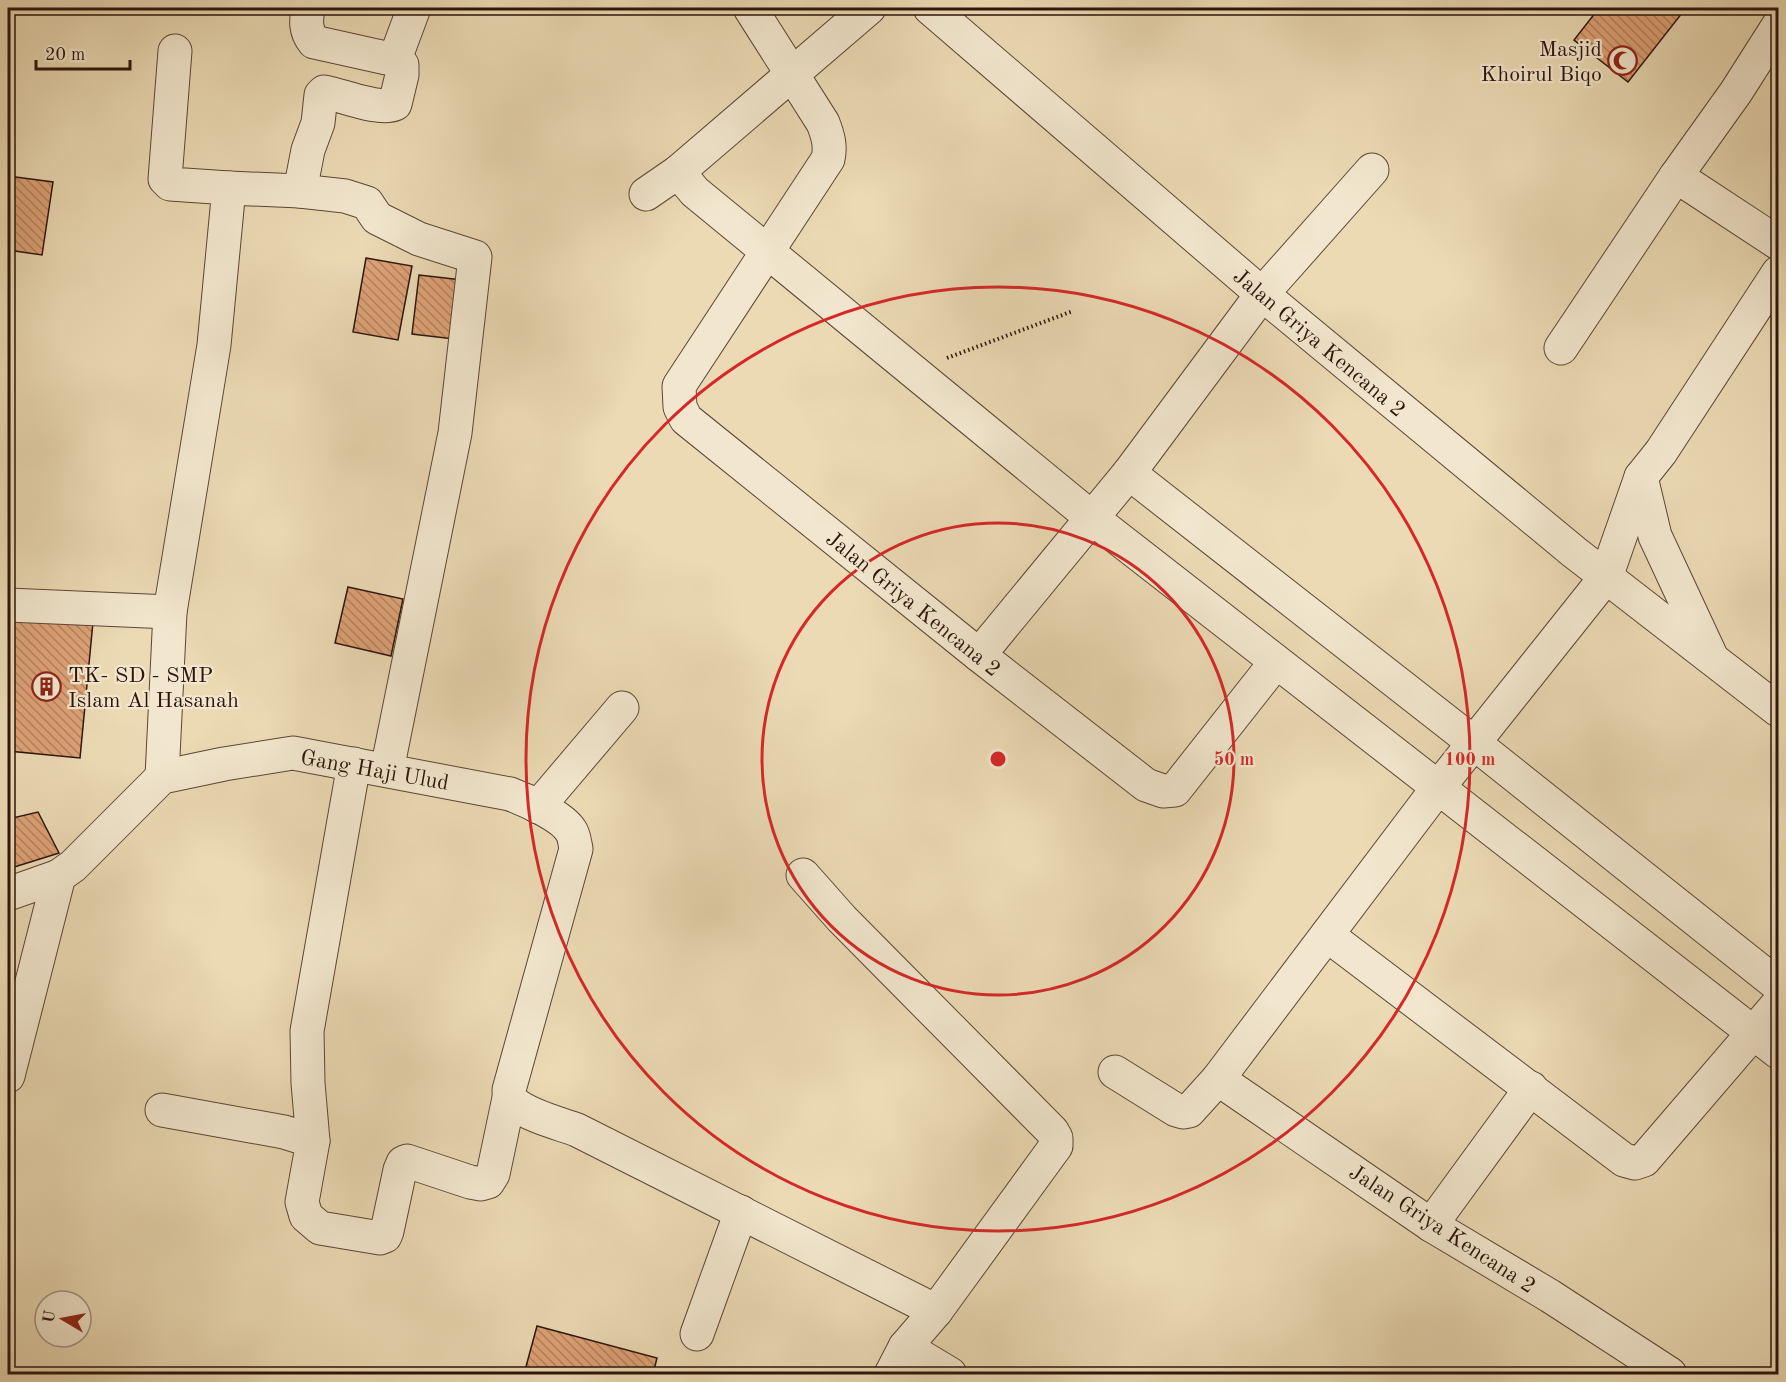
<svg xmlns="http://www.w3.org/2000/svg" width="1786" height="1382" viewBox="0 0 1786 1382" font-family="'Old Standard TT',serif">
<defs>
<pattern id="building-back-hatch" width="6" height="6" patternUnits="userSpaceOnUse" patternTransform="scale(1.5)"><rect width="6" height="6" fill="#dea277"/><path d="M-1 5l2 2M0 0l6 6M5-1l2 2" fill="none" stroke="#b48360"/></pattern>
</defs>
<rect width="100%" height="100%" fill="#ebdab4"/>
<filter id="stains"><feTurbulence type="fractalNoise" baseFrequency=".00333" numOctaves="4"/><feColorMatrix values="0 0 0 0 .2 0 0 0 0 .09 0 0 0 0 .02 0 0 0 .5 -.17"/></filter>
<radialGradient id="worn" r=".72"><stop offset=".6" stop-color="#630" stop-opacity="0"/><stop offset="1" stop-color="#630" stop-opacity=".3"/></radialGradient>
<g fill="url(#building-back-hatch)" stroke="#2c150c" stroke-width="1.5">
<path d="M1599,8H1686L1628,82L1574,40Z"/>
<path d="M8,176L53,182L42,255L8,250Z"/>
<path d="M366,258L412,266L398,340L353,332Z"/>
<path d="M419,275L462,280L454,339L412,334Z"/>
<path d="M348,587L403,599L391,656L335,643Z"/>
<path d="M8,613L93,622L80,758L8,751Z"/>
<path d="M38,812L59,853L8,869V819Z"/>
<path d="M537,1326L657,1358L653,1374H524Z"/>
</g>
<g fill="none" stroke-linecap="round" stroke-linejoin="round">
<defs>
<g id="minor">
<path d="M308,8C306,21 305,31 314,42L386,58H393L398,51L414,8"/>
<path d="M750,8L823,123C828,136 831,146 828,159L679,386L680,407L686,419L979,655L1146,785L1163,791L1175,790L1276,662"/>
<path d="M930,8L1262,294L1574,552L1778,710"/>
<path d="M678,172L695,192L1092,518L1778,1052"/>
<path d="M1676,176L1778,243"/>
<path d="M229,188L300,191L345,196L367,203L377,218L419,239L475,257L455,433L387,770"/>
<path d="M300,191L308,150L318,123L321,95L324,92C342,95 379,111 395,104L402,75V65L393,58"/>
<path d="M646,194L678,172L869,8"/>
<path d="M1561,348L1676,176L1736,92L1778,26"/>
<path d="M1129,473L1474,743L1778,985"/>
<path d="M1641,477L1655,536L1710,654"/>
<path d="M8,605L170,612"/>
<path d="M979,655L1129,473L1262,294L1372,170"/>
<path d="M162,777L170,612L214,345L229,188L170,184L165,179L175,51"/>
<path d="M538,807L622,708"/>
<path d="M803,875L842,919L1052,1131L1056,1138V1146L936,1311L905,1347"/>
<path d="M8,894L59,876"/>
<path d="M1327,935L1624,1160L1635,1163L1644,1160L1778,1004"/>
<path d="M1115,1072L1176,1110L1183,1112L1189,1111L1218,1079L1437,789L1606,577L1641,477L1661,452L1778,273"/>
<path d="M8,1076L59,876L73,866L162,777L224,764L293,753L510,794C526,800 562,816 571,831C574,835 575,844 576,849L509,1090C509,1095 509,1100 514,1103C529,1116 558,1123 577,1130L936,1311"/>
<path d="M1218,1079L1431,1225L1550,1296L1670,1374"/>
<path d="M162,1110L284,1132L313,1141L308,1083L307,1031L354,764"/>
<path d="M313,1141L302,1202L306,1216L320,1228L380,1238L385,1236L387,1231L400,1170L403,1163L407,1161L470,1182L481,1184L488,1182L493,1174L509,1098"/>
<path d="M1431,1225L1531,1088"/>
<path d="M697,1334L741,1212"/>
<path d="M891,1374L905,1347L950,1374"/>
</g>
</defs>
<use href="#minor" stroke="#5c4636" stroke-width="35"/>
<path stroke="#2c150c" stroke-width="4" stroke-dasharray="1.5 3" stroke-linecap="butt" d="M947,358L1073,311"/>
<use href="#minor" stroke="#f2e7ce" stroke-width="33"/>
</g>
<g fill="none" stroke="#d62828" stroke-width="3">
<circle cx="998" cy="759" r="236"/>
<circle cx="998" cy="759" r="472"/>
</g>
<defs>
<symbol id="mosque-ring" viewBox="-11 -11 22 22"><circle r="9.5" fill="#f2e7ce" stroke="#8f2418" stroke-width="1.5"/><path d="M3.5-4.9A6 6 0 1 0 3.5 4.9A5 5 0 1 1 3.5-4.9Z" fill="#8f2418"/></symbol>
<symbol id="building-ring" viewBox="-11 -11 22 22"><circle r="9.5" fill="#f2e7ce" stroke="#8f2418" stroke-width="1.5"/><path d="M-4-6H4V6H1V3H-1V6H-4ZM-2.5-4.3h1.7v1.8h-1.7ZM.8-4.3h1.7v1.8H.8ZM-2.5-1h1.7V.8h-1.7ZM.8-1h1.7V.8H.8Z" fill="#8f2418"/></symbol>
</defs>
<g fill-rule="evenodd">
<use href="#mosque-ring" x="1606" y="44" width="33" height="33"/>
<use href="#building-ring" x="30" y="670" width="33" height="33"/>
</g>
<g text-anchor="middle" stroke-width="4.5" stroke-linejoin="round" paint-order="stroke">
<g font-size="22" fill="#2c150c" stroke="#f2e7ce" text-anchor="end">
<text x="1602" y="56">Masjid<tspan x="1602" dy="25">Khoirul Biqo</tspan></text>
<text x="68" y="682" text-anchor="start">TK- SD - SMP<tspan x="68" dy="25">Islam Al Hasanah</tspan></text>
</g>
<g font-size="22" fill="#2c150c" stroke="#f2e7ce">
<text transform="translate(1320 342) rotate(40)" y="8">Jalan Griya Kencana 2</text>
<text transform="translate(914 603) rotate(39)" y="8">Jalan Griya Kencana 2</text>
<text transform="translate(375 769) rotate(10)" y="8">Gang Haji Ulud</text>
<text transform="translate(1443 1228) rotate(33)" y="8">Jalan Griya Kencana 2</text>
</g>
</g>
<circle cx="998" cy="759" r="9" fill="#d62828" stroke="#f2e7ce" stroke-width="3"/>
<g font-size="18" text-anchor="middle" font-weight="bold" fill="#d62828" stroke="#f2e7ce" stroke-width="4.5" stroke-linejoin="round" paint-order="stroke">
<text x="1234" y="765">50 m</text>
<text x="1470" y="765">100 m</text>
</g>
<rect width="1786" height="1382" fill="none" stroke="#ebdab4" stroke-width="30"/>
<rect x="9" y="9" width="1768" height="1364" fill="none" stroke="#2c150c" stroke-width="3"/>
<rect x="15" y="15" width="1756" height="1352" fill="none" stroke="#2c150c" stroke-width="1.5"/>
<g transform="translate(63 1319) rotate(280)"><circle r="28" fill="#f2e7ce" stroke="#a39380" stroke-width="1.5"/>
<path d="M0-4.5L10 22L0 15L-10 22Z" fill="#8f2418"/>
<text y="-9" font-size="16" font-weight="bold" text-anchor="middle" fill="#2c150c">U</text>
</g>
<path d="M36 60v9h94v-9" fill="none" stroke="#2c150c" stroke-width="3"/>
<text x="45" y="60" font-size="18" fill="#2c150c" stroke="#f2e7ce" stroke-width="4.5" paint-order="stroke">20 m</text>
<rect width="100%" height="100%" filter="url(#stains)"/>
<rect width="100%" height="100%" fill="url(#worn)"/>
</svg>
